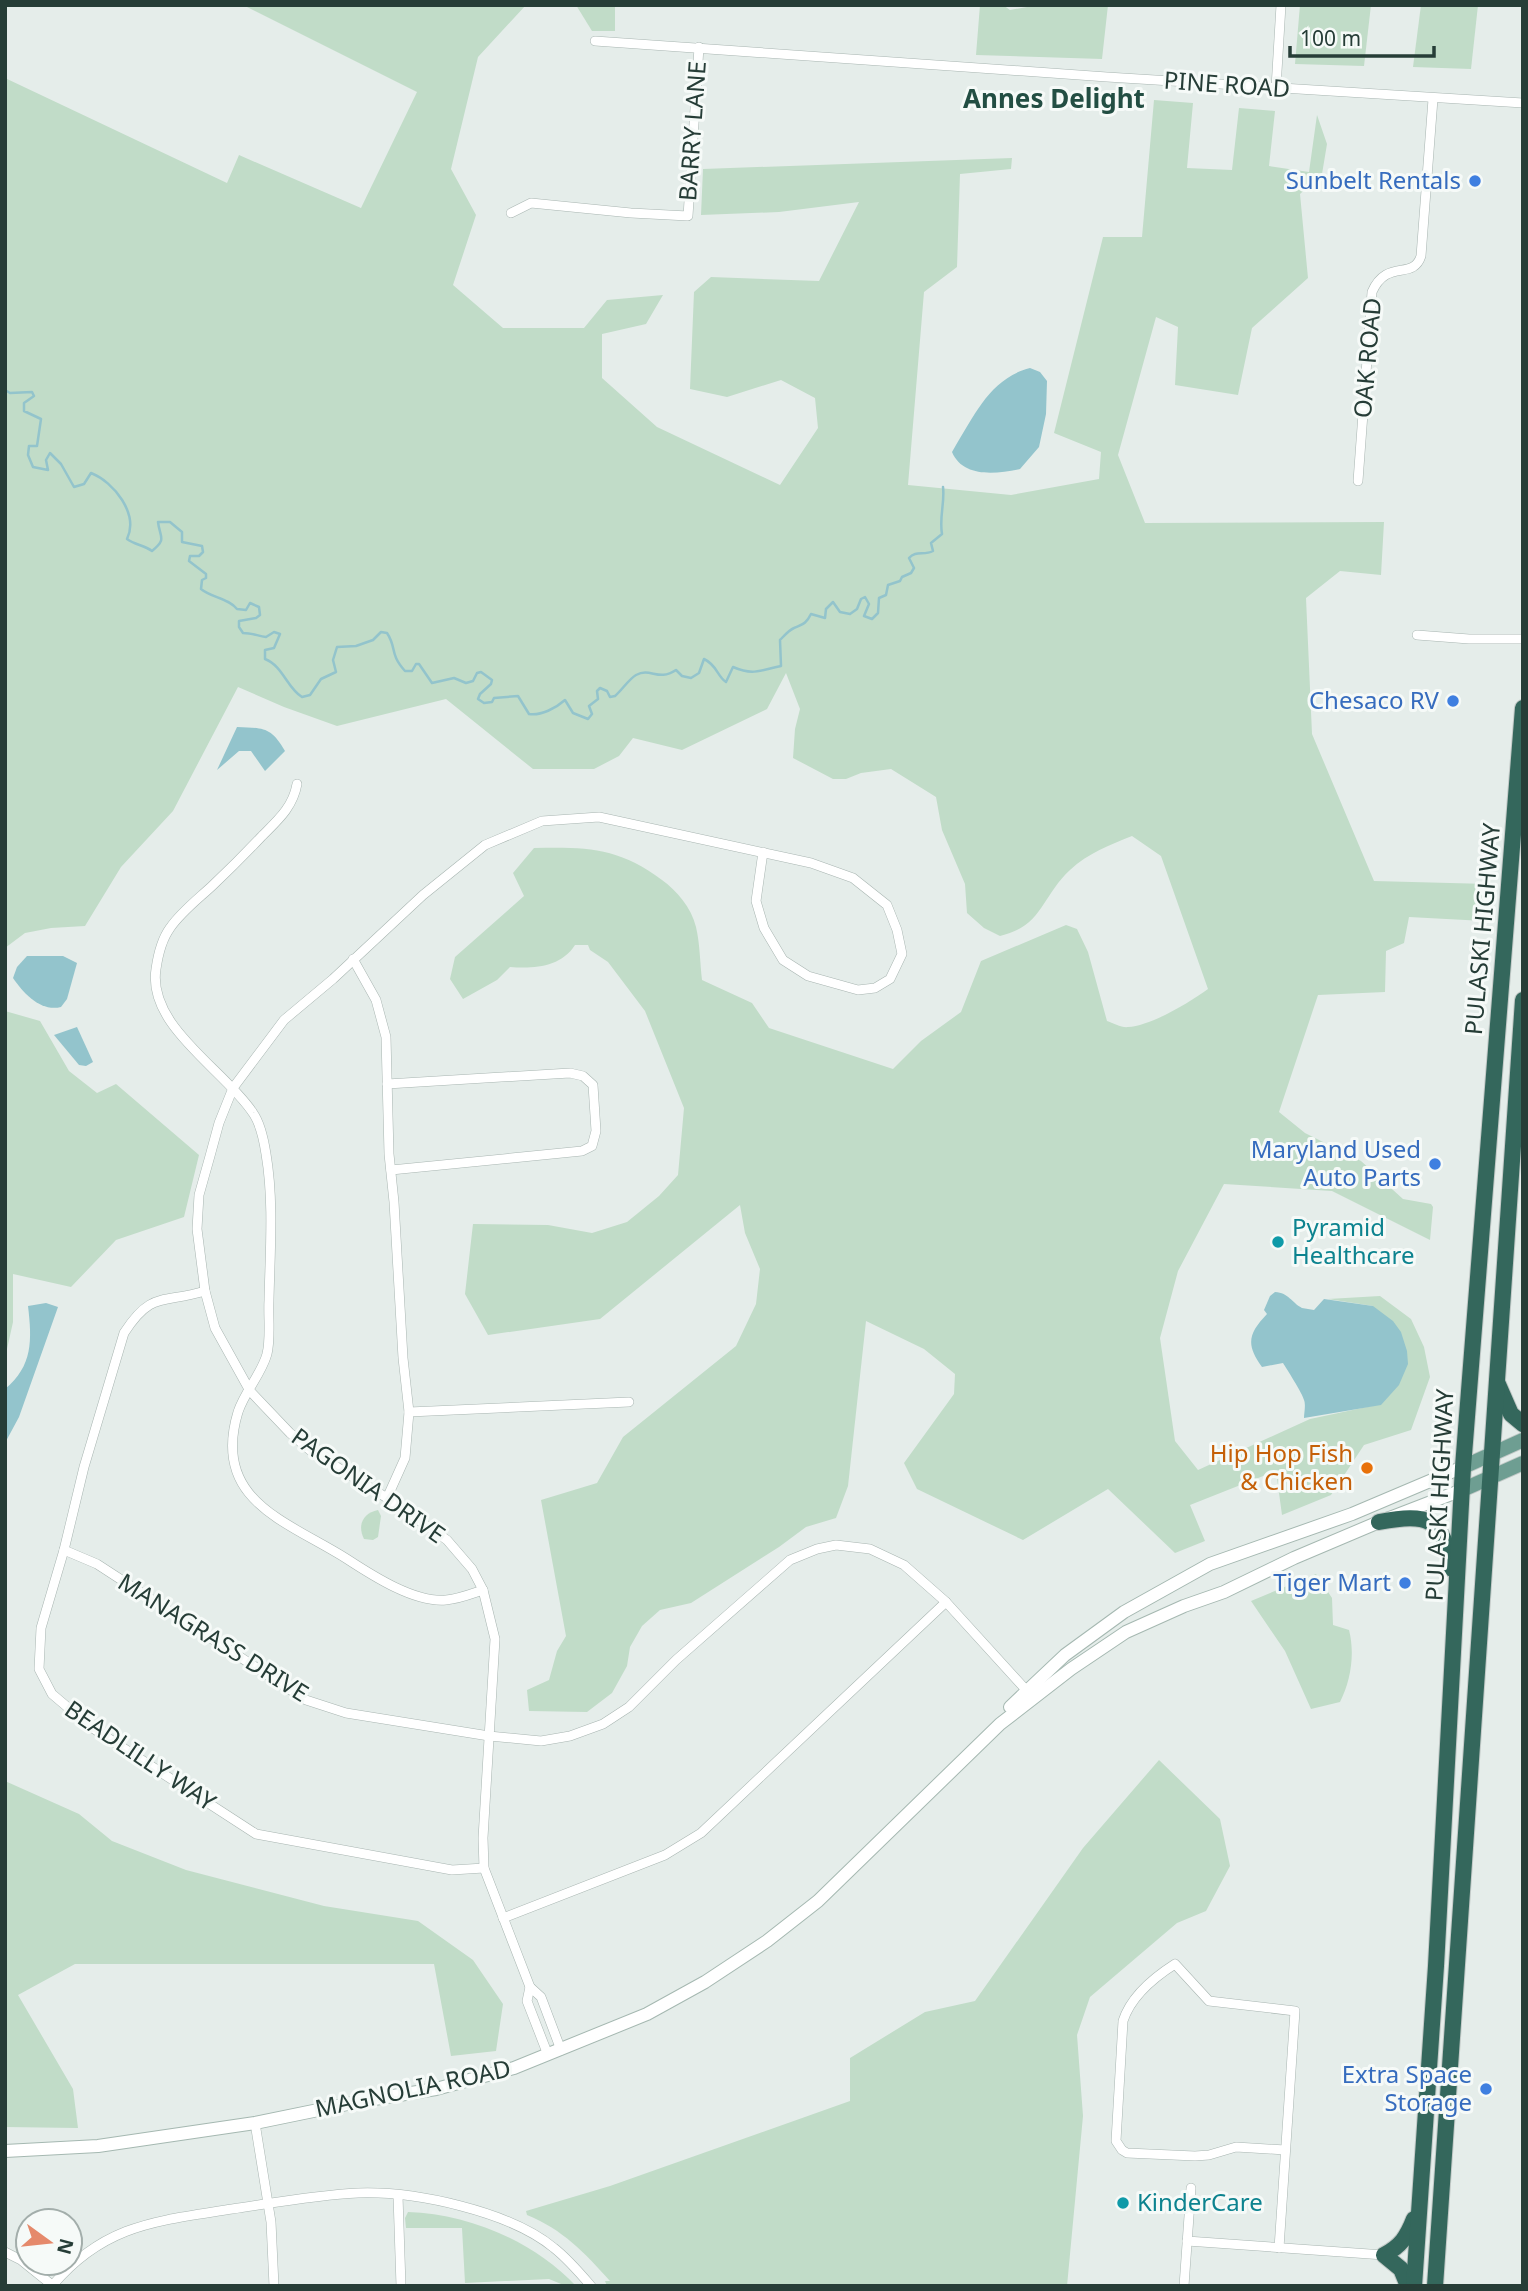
<svg xmlns="http://www.w3.org/2000/svg" width="1528" height="2291" viewBox="0 0 1528 2291" font-family="'Noto Sans',sans-serif">
<rect width="100%" height="100%" fill="#e5edea"/>
<g fill="#c1dcc8">
<path d="M243,5H526L478,57L451,169L476,215L453,285L503,328H584L607,300L663,295L646,324L602,334V378L657,427L780,485L818,428L815,398L781,380L727,397L690,389L694,292L711,277L819,281L859,202L779,212L701,215L703,169L1012,158L1011,169L960,174L957,267L924,292L908,485L1011,495L1099,479L1101,452L1054,433L1103,237H1142L1154,100L1193,103L1187,168L1232,170L1239,108L1275,111L1269,166L1309,172L1317,115L1327,144L1322,174L1300,194L1308,278L1252,328L1238,395L1175,385L1178,327L1156,317L1118,455L1145,523L1384,522L1381,575L1340,571L1306,598L1312,734L1374,881L1488,884L1484,921L1409,917L1404,943L1386,951L1385,992L1318,995L1279,1112L1305,1133L1361,1161L1403,1199L1431,1204L1433,1207L1430,1240L1332,1191L1224,1184L1178,1271L1160,1338L1175,1441L1198,1470L1310,1419L1381,1404L1373,1306L1328,1299L1380,1296L1411,1319L1424,1347L1430,1377L1411,1430L1364,1445L1331,1495L1282,1515L1276,1471L1190,1505L1205,1541L1175,1553L1108,1489L1023,1540L917,1489L904,1463L954,1394L955,1374L924,1349L866,1321L848,1486L836,1518L806,1527L779,1547L691,1603L660,1610L642,1626L630,1647L627,1666L612,1693L587,1712L529,1711L527,1690L549,1680L557,1651L566,1636L541,1500L597,1483L623,1437L736,1346L756,1304L760,1269L745,1233L740,1205L600,1319L488,1335L465,1294L473,1224L548,1225L592,1233L627,1222L659,1196L678,1175L684,1108L645,1011L608,962L590,950L588,945H575C561,967 534,969 510,967L497,980L463,999L450,979L455,957L524,896L513,873L534,848C586,847 618,847 662,880C677,891 691,907 696,927C700,944 700,963 702,980L752,1003L769,1028L893,1069L921,1041L961,1012L981,961L1066,925L1077,929L1088,952L1107,1021C1113,1023 1122,1028 1128,1027C1151,1026 1190,1002 1208,989L1161,856L1132,836C1110,845 1088,853 1070,870C1041,897 1043,926 1000,936L984,928L967,913L965,884L942,830L936,797L891,769L861,773L846,779H833L793,758L795,729L800,709L786,673L767,709L682,750L633,738L619,756L594,769H533L446,699L337,726L284,707L238,687L173,811L121,867L85,926L51,928L25,933L5,948V78L227,183L239,155L361,208L417,92Z"/>
<path d="M576,5H615V31H592Z"/>
<path d="M980,5H1003L1010,10L1038,5H1108L1102,59L976,55Z"/>
<path d="M1300,5H1371L1364,66L1295,64Z"/>
<path d="M1421,5H1478L1471,69L1413,67Z"/>
<path d="M5,1011L40,1021L69,1071L97,1093L116,1084L199,1155L184,1217L116,1240L71,1287L13,1274V1322L5,1358Z"/>
<path d="M378,1510L381,1516L378,1537L373,1540L364,1539C357,1525 363,1513 378,1510Z"/>
<path d="M1316,1574L1332,1598L1333,1625L1349,1630C1355,1653 1351,1681 1340,1702L1311,1709L1285,1651L1251,1601Z"/>
<path d="M1159,1760L1220,1819L1230,1866L1206,1911L1177,1923L1090,1997L1077,2035L1083,2116L1067,2286H607L605,2281H610C585,2253 562,2229 527,2215L526,2211L610,2186L850,2101V2058L925,2012L975,2001L1083,1848Z"/>
<path d="M5,1781L79,1814L112,1841L186,1870L324,1906L418,1921L473,1960L503,2004L496,2051L451,2056L434,1964H75L18,1995L73,2089L78,2128L5,2127Z"/>
<path d="M408,2212C469,2214 533,2241 576,2286H566L549,2279L465,2283L462,2228H406L405,2218Z"/>
</g>
<g fill="#93c4cc">
<path d="M1030,368L1040,372L1047,381L1046,414L1039,447L1020,469C996,474 963,478 952,452L956,445C975,414 991,378 1030,368Z"/>
<path d="M237,727C264,728 271,727 285,751L265,771L251,751H239L217,770Z"/>
<path d="M27,956H63L77,963L67,999L61,1007C41,1012 24,994 13,978L17,967Z"/>
<path d="M77,1027L93,1062L86,1066L79,1065L54,1035Z"/>
<path d="M1275,1292C1289,1293 1291,1302 1302,1308C1306,1309 1310,1309 1314,1310L1324,1299L1373,1306L1393,1321L1401,1332L1407,1351L1408,1364L1399,1385L1381,1405L1304,1418C1304,1413 1306,1405 1304,1400C1303,1394 1286,1368 1283,1363L1262,1367C1245,1344 1249,1333 1267,1314L1264,1310L1270,1296Z"/>
<path d="M46,1303L58,1307L19,1417L5,1443V1389C33,1366 32,1340 28,1306Z"/>
</g>
<g fill="none" stroke-linecap="round" stroke-linejoin="round">
<path stroke="#93c4cc" stroke-width="2.5" d="M5,390L10,393L32,392L34,396L24,403V411L41,419L37,446H29L28,455L33,467L48,470L46,460L50,453L61,464L74,487L84,484L91,473C114,482 139,514 127,539C135,545 144,545 152,551C167,539 160,538 158,522H170L182,532V542L202,546L203,552L199,556H190L189,561L206,574V578L202,580L201,589C212,598 228,598 237,609L246,610L250,603L259,607L260,615L256,618L239,621V627L243,633C252,633 258,636 266,637L274,632L280,634L274,648L265,650V659C283,666 287,688 302,697L310,695L321,679L336,672L333,660L337,647L356,646L373,640L381,632L387,633C397,648 389,653 405,671H412L416,664H419L432,683L454,678L466,683L473,681L477,673L481,672L492,680L491,684L480,694L478,699L484,703L492,702L494,698L518,696L529,714C541,716 556,708 565,700L573,713L588,719L592,714L589,706L598,699L597,691L600,688L607,691L610,697L615,696C622,690 629,679 636,675C651,667 658,682 676,670L682,676L691,678L699,673L704,659C717,665 717,676 726,682L733,667C754,676 760,670 781,666L780,640C784,636 789,630 794,628C803,624 806,624 811,614L825,618L826,609L833,602L840,612L850,614L857,609L861,599L865,597L869,604L864,616L872,619L878,613L879,598L886,595L888,585L900,581L902,577L911,573L914,568L909,558C916,550 924,556 933,551L931,543L942,534C939,517 945,503 943,487"/>
<defs>
<g id="street">
<path d="M595,41L1107,77L1523,103"/>
<path d="M1276,88L1281,5"/>
<path d="M511,213L531,203L631,213L688,216L699,47"/>
<path d="M1358,481L1372,292C1387,258 1413,281 1421,256L1433,99"/>
<path d="M1417,635L1469,639H1523"/>
<path d="M297,784C293,807 278,820 262,836C246,853 229,870 212,886C198,899 181,912 170,928C162,939 158,955 156,969C147,1026 225,1070 253,1113C260,1123 264,1141 266,1154C274,1201 270,1252 269,1300C268,1317 271,1337 267,1354C261,1375 245,1391 238,1412C211,1501 287,1521 347,1559C373,1576 415,1603 446,1600C459,1599 471,1594 483,1590"/>
<path d="M353,959L376,1000L386,1037L389,1154L394,1202L403,1358L409,1412L405,1458L387,1498"/>
<path d="M387,1084L570,1073L583,1076L593,1085L596,1131L592,1146L582,1151L391,1170"/>
<path d="M205,1291C163,1304 152,1290 124,1333L84,1467L64,1550L41,1628L39,1669L52,1694L91,1727L256,1834L452,1870L484,1868"/>
<path d="M409,1412L629,1402"/>
<path d="M64,1550L97,1564L306,1700L346,1713L489,1736L541,1741L570,1736L603,1724L629,1707L676,1660L790,1560L817,1549L836,1545L870,1549L904,1565L946,1602L1027,1691"/>
<path d="M503,1918L665,1855L701,1833L946,1602"/>
<path d="M530,1987L527,2001L548,2055"/>
<path d="M561,2050L541,1997L530,1987L484,1868L483,1838L495,1639L483,1590L472,1569L447,1540L387,1498L311,1451L290,1433L250,1391L215,1328L205,1291L197,1229L199,1195L210,1156L219,1123L233,1088L284,1020L333,979L423,895L485,845L542,821L599,817L811,863L853,878L887,905L897,930L902,954L890,979L875,988L858,990L808,976L783,960L764,928L756,901L763,852"/>
<path d="M255,2123L271,2222L274,2286"/>
<path d="M398,2196L401,2286"/>
<path d="M1187,2241L1384,2255"/>
<path d="M1279,2248L1295,2011L1209,2001L1175,1964C1153,1978 1131,1996 1123,2021L1116,2141L1122,2150L1127,2153L1195,2156L1209,2155L1236,2147L1285,2150"/>
<path d="M5,2252L21,2260L52,2285"/>
<path d="M52,2286C104,2224 157,2221 232,2209C273,2203 316,2195 358,2193C415,2191 509,2211 554,2248C568,2259 579,2272 591,2286"/>
<path d="M1184,2286L1191,2188"/>
</g>
<g id="secondary">
<path d="M1010,1707L1065,1655L1124,1612L1210,1564L1352,1514L1463,1467"/>
<path d="M5,2151L98,2146L255,2123L362,2101L436,2089L514,2068L647,2014L705,1982L767,1941L818,1901L1000,1724L1071,1669L1126,1632L1184,1606L1224,1592L1294,1558L1379,1522L1462,1490"/>
</g>
<g id="primary">
<path d="M1463,1467L1523,1440"/>
<path d="M1462,1490L1523,1463"/>
</g>
<g id="highway">
<path d="M1497,1382L1511,1414L1523,1424"/>
<path d="M1379,1522C1428,1513 1442,1517 1452,1569"/>
<path d="M1408,2286L1401,2269L1384,2255C1401,2246 1407,2237 1414,2219"/>
<path d="M1414,2286L1436,1966L1463,1467L1523,708"/>
<path d="M1435,2286L1523,1000"/>
</g>
</defs>
<use href="#street" stroke="#a8b5b1" stroke-width="10"/>
<use href="#secondary" stroke="#a5b8b1" stroke-width="14"/>
<use href="#primary" stroke="#c2c9c7" stroke-width="16"/>
<use href="#highway" stroke="#c2c9c7" stroke-width="18"/>
<use href="#street" stroke="#fff" stroke-width="9"/>
<use href="#secondary" stroke="#fff" stroke-width="12"/>
<use href="#primary" stroke="#6e9e92" stroke-width="14"/>
<use href="#highway" stroke="#34675c" stroke-width="16"/>
</g>
<g fill="#3f7fe0" stroke="#f6faf8" stroke-width="2.5">
<circle cx="1475" cy="181" r="7"/>
<circle cx="1453" cy="701" r="7"/>
<circle cx="1435" cy="1164" r="7"/>
<circle cx="1405" cy="1583" r="7"/>
<circle cx="1486" cy="2089" r="7"/>
</g>
<g fill="#0f9aa8" stroke="#f6faf8" stroke-width="2.5">
<circle cx="1278" cy="1242" r="7"/>
<circle cx="1123" cy="2203" r="7"/>
</g>
<circle fill="#e8710a" stroke="#f6faf8" stroke-width="2.5" cx="1367" cy="1468" r="7"/>
<g text-anchor="middle" stroke-width="6" stroke-linejoin="round" paint-order="stroke">
<g font-size="24" fill="#263d37" stroke="#f6faf8">
<text transform="translate(1227 85) rotate(4)" y="8">PINE ROAD</text>
<text transform="translate(693 131) rotate(-86)" y="8">BARRY LANE</text>
<text transform="translate(1368 358) rotate(-85)" y="8">OAK ROAD</text>
<text transform="translate(1483 929) rotate(-85)" y="8">PULASKI HIGHWAY</text>
<text transform="translate(368 1486) rotate(35)" y="8">PAGONIA DRIVE</text>
<text transform="translate(1440 1495) rotate(-87)" y="8">PULASKI HIGHWAY</text>
<text transform="translate(213 1638) rotate(32)" y="8">MANAGRASS DRIVE</text>
<text transform="translate(140 1756) rotate(34)" y="8">BEADLILLY WAY</text>
<text transform="translate(413 2089) rotate(-12)" y="8">MAGNOLIA ROAD</text>
</g>
<g font-size="24" fill="#366cbe" stroke="#f6faf8" text-anchor="end">
<text x="1461" y="189">Sunbelt Rentals</text>
<text x="1439" y="709">Chesaco RV</text>
<text x="1421" y="1158">Maryland Used<tspan x="1421" dy="28">Auto Parts</tspan></text>
<text x="1391" y="1591">Tiger Mart</text>
<text x="1472" y="2083">Extra Space<tspan x="1472" dy="28">Storage</tspan></text>
</g>
<g font-size="24" fill="#0d838f" stroke="#f6faf8" text-anchor="start">
<text x="1292" y="1236">Pyramid<tspan x="1292" dy="28">Healthcare</tspan></text>
<text x="1137" y="2211">KinderCare</text>
</g>
<g font-size="24" fill="#c56008" stroke="#f6faf8" text-anchor="end">
<text x="1353" y="1462">Hip Hop Fish<tspan x="1353" dy="28">&amp; Chicken</tspan></text>
</g>
<g font-size="26" font-weight="bold" fill="#234e43" stroke="#f6faf8">
<text x="1054" y="108">Annes Delight</text>
</g>
</g>
<rect width="1528" height="2291" fill="none" stroke="#263d37" stroke-width="14"/>
<g transform="translate(49 2242) rotate(105)"><circle r="33" fill="#f6faf8" stroke="#a3aeab" stroke-width="2"/>
<path d="M0-5L12 26L0 18L-12 26Z" fill="#e5896b"/>
<text y="-10" font-size="19" font-weight="bold" text-anchor="middle" fill="#263d37">N</text>
</g>
<path d="M1290 46v10h144v-10" fill="none" stroke="#263d37" stroke-width="3.5"/>
<text x="1300" y="46" font-size="21" fill="#263d37" stroke="#f6faf8" stroke-width="5" paint-order="stroke">100 m</text>
</svg>
